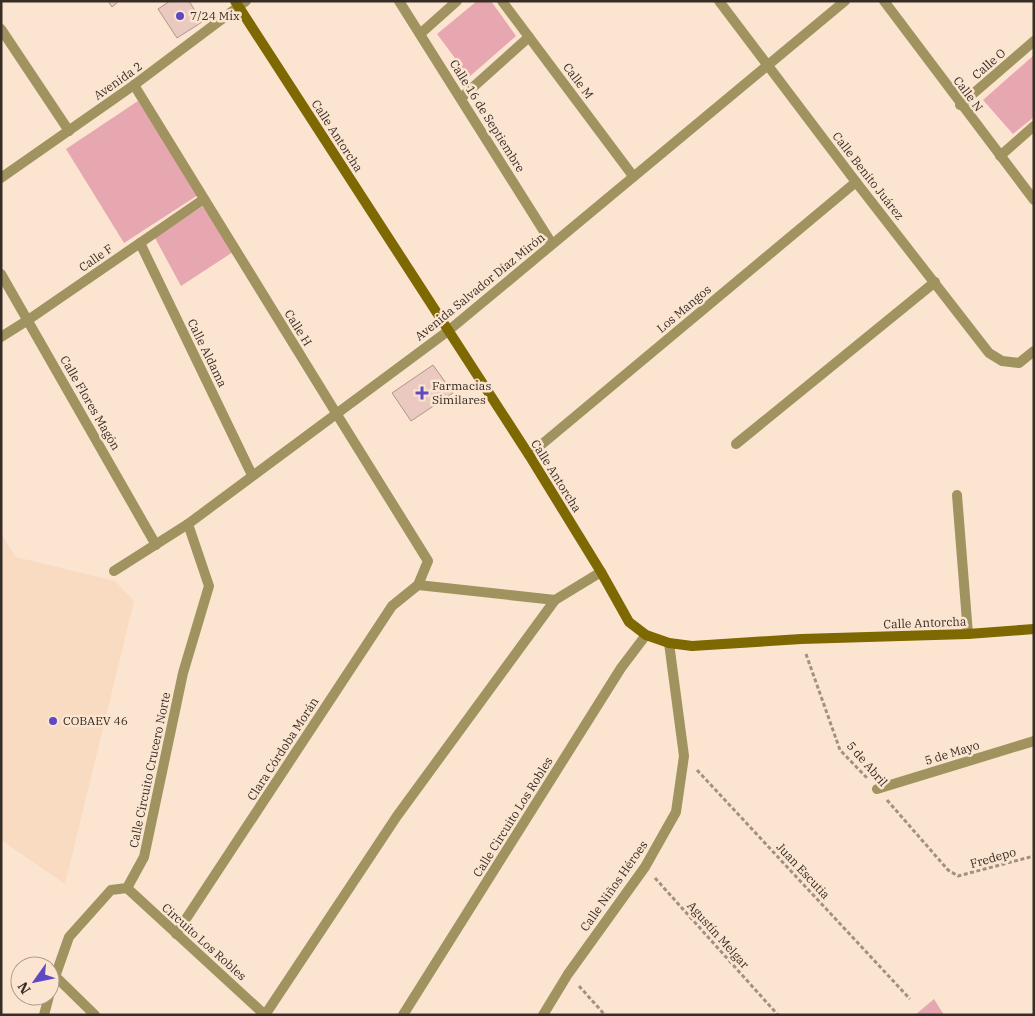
<svg xmlns="http://www.w3.org/2000/svg" width="1035" height="1016" viewBox="0 0 1035 1016" font-family="'IBM Plex Serif',serif">
<rect width="100%" height="100%" fill="#fce5d0"/>
<path fill="#f8dbc0" d="M1,534L16,557L115,581L134,601L65,884L1,840Z"/>
<g fill="#e7a7b0">
<path d="M477,1H491L516,36L469,77L437,34Z"/>
<path d="M1034,55V117L1013,134L983,100Z"/>
<path d="M138,101L198,195L124,243L66,149Z"/>
<path d="M203,206L233,252L181,286L155,238Z"/>
<path d="M934,999L944,1015H915Z"/>
</g>
<g fill="#eacac0" stroke="#b1948b">
<path d="M108,1H119L112,7Z"/>
<path d="M170,1H189L202,22L177,38L158,9Z"/>
<path d="M433,365L453,393L411,421L392,393Z"/>
</g>
<g fill="none" stroke-linecap="round" stroke-linejoin="round">
<g stroke="#a29182" stroke-width="3" stroke-dasharray="4 2.5" stroke-linecap="butt">
<path d="M806,654L840,750L868,779"/>
<path d="M697,770L910,999"/>
<path d="M887,800L948,870L958,876L1034,856"/>
<path d="M655,878L778,1015"/>
<path d="M579,986L605,1015"/>
</g>
<g stroke="#a19360" stroke-width="10">
<path d="M399,1L552,244"/>
<path d="M502,1L633,176"/>
<path d="M719,1L856,182L989,353L1002,361L1019,363L1034,351"/>
<path d="M884,1L1034,200"/>
<path d="M1,29L69,131"/>
<path d="M420,34L457,1"/>
<path d="M134,85L336,413L428,561L418,585L392,606L176,934"/>
<path d="M461,98L529,37"/>
<path d="M960,105L1034,41"/>
<path d="M1000,156L1034,126"/>
<path d="M1,178L134,85L246,1"/>
<path d="M140,243L252,475"/>
<path d="M1,274L156,545"/>
<path d="M1,337L28,320L204,199"/>
<path d="M736,444L935,282"/>
<path d="M529,455L856,182"/>
<path d="M957,495L968,634"/>
<path d="M114,571L188,524L448,331L845,1"/>
<path d="M418,585L555,600"/>
<path d="M877,789L1034,741"/>
<path d="M127,888L265,1015"/>
<path d="M54,975L95,1015"/>
<path d="M50,991L69,937L111,890L127,888L144,857L183,673L209,586L188,524"/>
<path d="M44,1015L49,996"/>
<path d="M265,1015L397,816L555,600L601,572"/>
<path d="M403,1015L621,668L646,635"/>
<path d="M543,1015L568,974L645,867L676,812L684,756L669,643"/>
</g>
<path stroke="#7e6801" stroke-width="10" d="M235,1L529,455L601,572L629,622L646,635L669,643L692,646L801,639L968,634L1034,629"/>
</g>
<g fill="#5f49c2" stroke="#fce5d0" stroke-width="2">
<circle cx="180" cy="16" r="5"/>
<path d="M419.5 385.5h5v5h5v5h-5v5h-5v-5h-5v-5h5z"/>
<circle cx="53" cy="721" r="5"/>
</g>
<g text-anchor="middle" stroke-width="5" stroke-linejoin="round" paint-order="stroke">
<g font-size="12" fill="#362d25" stroke="#fce5d0" text-anchor="start">
<text x="190" y="20">7/24 Mix</text>
<text x="432" y="390">Farmacias<tspan x="432" dy="14">Similares</tspan></text>
<text x="63" y="725">COBAEV 46</text>
</g>
<g font-size="12" fill="#362d25" stroke="#fce5d0">
<text transform="translate(989 64) rotate(-41)" y="4">Calle O</text>
<text transform="translate(118 81) rotate(-35)" y="4">Avenida 2</text>
<text transform="translate(578 81) rotate(53)" y="4">Calle M</text>
<text transform="translate(968 94) rotate(53)" y="4">Calle N</text>
<text transform="translate(487 116) rotate(58)" y="4">Calle 16 de Septiembre</text>
<text transform="translate(337 136) rotate(57)" y="4">Calle Antorcha</text>
<text transform="translate(868 176) rotate(52)" y="4">Calle Benito Juárez</text>
<text transform="translate(96 258) rotate(-35)" y="4">Calle F</text>
<text transform="translate(480 287) rotate(-39)" y="4">Avenida Salvador Díaz Mirón</text>
<text transform="translate(684 309) rotate(-40)" y="4">Los Mangos</text>
<text transform="translate(298 328) rotate(58)" y="4">Calle H</text>
<text transform="translate(207 353) rotate(64)" y="4">Calle Aldama</text>
<text transform="translate(90 403) rotate(60)" y="4">Calle Flores Magón</text>
<text transform="translate(556 476) rotate(58)" y="4">Calle Antorcha</text>
<text transform="translate(925 623) rotate(-2)" y="4">Calle Antorcha</text>
<text transform="translate(283 749) rotate(-57)" y="4">Clara Córdoba Morán</text>
<text transform="translate(952 753) rotate(-17)" y="4">5 de Mayo</text>
<text transform="translate(867 764) rotate(49)" y="4">5 de Abril</text>
<text transform="translate(150 770) rotate(-78)" y="4">Calle Circuito Crucero Norte</text>
<text transform="translate(513 817) rotate(-58)" y="4">Calle Circuito Los Robles</text>
<text transform="translate(993 858) rotate(-16)" y="4">Fredepo</text>
<text transform="translate(803 871) rotate(47)" y="4">Juan Escutia</text>
<text transform="translate(614 886) rotate(-55)" y="4">Calle Niños Héroes</text>
<text transform="translate(718 935) rotate(48)" y="4">Agustín Melgar</text>
<text transform="translate(204 942) rotate(42)" y="4">Circuito Los Robles</text>
</g>
</g>
<rect width="1035" height="1016" fill="none" stroke="#362d25" stroke-width="5"/>
<g transform="translate(35 981) rotate(237)"><circle r="24" fill="#fce5d0" stroke="#ad9b8c"/>
<path d="M0-4L9 19L0 12L-9 19Z" fill="#5f49c2"/>
<text y="-8" font-size="14" font-weight="bold" text-anchor="middle" fill="#362d25">N</text>
</g>
</svg>
